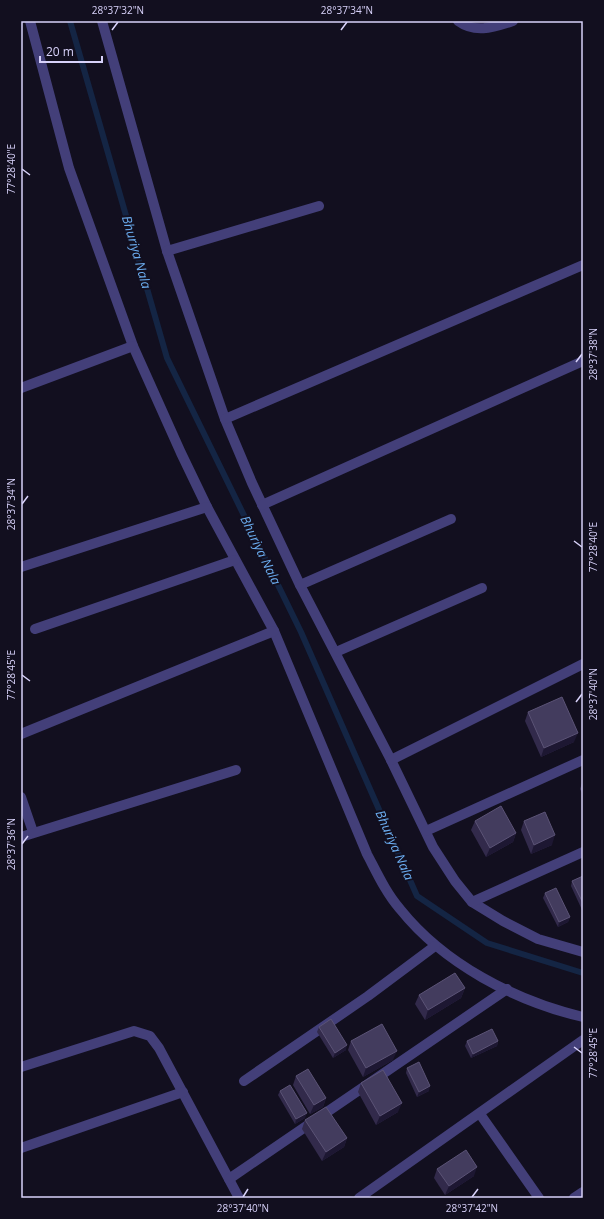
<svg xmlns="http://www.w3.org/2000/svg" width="604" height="1219" viewBox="0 0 604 1219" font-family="'Open Sans',sans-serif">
<rect width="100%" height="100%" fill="#120f1f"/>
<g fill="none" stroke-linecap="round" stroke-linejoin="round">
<path stroke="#142544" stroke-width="6" d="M70,21L167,358L301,632L417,896L487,943L583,973"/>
<g stroke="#433f79" stroke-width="10">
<path d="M30,21L69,168L133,346L181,453L207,507L274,631L367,854C377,873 386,893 400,909C444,964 515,1001 583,1017"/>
<path d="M102,21L167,251L225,419L252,483L300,585L391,760L433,847L455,881L472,902L503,921L538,939L583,952"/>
<path d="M458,21C476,34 494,27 513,21"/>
<path d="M167,251L319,206"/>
<path d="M21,388L133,346"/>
<path d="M225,419L583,265"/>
<path d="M262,505L583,361"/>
<path d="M21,567L207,507"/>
<path d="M300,585L451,519"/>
<path d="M35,629L235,560"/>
<path d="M336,652L482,588"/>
<path d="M21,734L274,631"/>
<path d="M391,760L583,664"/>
<path d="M21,797L33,832"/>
<path d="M426,831L583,760"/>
<path d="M21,837L236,770"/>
<path d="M472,902L583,852"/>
<path d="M21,1067L134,1031L150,1036L159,1048L239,1198"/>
<path d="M244,1081L368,996L435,946"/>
<path d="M480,1114L539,1198"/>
<path d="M21,1148L183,1092"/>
<path d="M229,1179L507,989"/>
<path d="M359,1198L583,1040"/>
<path d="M574,1198L583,1192"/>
</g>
</g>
<g fill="#322a4b">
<path d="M528,712L574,742L541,757L525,721Z"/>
<path d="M583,780V795L580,789Z"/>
<path d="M475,821L516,833L513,842L486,857L471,830Z"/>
<path d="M524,821L552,845L531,854L521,830Z"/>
<path d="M583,876V912L571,886L572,881Z"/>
<path d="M545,893L570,917L568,922L558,927L543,898Z"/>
<path d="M465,988L461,998L425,1020L415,1004L419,995Z"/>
<path d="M319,1027L346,1050L333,1058L317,1032Z"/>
<path d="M351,1041L393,1060L363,1077L348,1050Z"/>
<path d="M467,1041H498L497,1046L471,1058L465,1046Z"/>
<path d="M407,1068L429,1091L417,1097L406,1073Z"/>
<path d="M296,1076L326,1098L323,1107L310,1114L293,1085Z"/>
<path d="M361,1083L398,1112L376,1125L358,1092Z"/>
<path d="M280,1091L305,1118L295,1124L278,1095Z"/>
<path d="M305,1120L347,1138L344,1147L322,1161L302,1129Z"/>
<path d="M437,1169L474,1176L445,1195L434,1178Z"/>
</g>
<g fill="#1d1732">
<path d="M578,733L574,742L541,757L544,748Z"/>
<path d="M516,833L513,842L486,857L490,848Z"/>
<path d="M555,835L552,845L531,854L534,845Z"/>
<path d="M570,917L568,922L558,927L559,922Z"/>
<path d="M465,988L461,998L425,1020L428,1010Z"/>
<path d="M498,1041L497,1046L471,1058L473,1054Z"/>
<path d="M347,1045L346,1050L333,1058L335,1053Z"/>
<path d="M397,1051L393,1060L363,1077L366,1068Z"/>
<path d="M430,1086L429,1091L417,1097L419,1092Z"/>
<path d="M326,1098L323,1107L310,1114L314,1105Z"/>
<path d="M402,1103L398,1112L376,1125L380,1116Z"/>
<path d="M307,1113L305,1118L295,1124L296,1119Z"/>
<path d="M347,1138L344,1147L322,1161L326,1152Z"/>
<path d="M477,1167L474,1176L445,1195L449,1186Z"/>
</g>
<g fill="#433c5e" stroke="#5b5376">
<path d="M562,697L578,733L544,748L528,712Z"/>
<path d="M501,806L516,833L490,848L475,821Z"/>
<path d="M545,812L555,835L534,845L524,821Z"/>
<path d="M583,876V903L572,881Z"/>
<path d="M556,888L570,917L559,922L545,893Z"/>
<path d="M455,973L465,988L428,1010L419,995Z"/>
<path d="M331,1019L347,1045L335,1053L319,1027Z"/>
<path d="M382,1024L397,1051L366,1068L351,1041Z"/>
<path d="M492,1029L498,1041L473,1054L467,1041Z"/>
<path d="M419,1062L430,1086L419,1092L407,1068Z"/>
<path d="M308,1069L326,1098L314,1105L296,1076Z"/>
<path d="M383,1070L402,1103L380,1116L361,1083Z"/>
<path d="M290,1085L307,1113L296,1119L280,1091Z"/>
<path d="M326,1107L347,1138L326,1152L305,1120Z"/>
<path d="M466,1150L477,1167L449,1186L437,1169Z"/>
</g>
<path fill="none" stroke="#d8d2fa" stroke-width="1.5" d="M112,30L118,22M341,30L347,22M22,169L30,175M576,362L582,354M22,504L28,496M574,541L582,547M22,675L30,681M576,702L582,694M22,844L28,836M574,1047L582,1053M243,1197L248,1189M472,1197L478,1189"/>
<g text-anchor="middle" stroke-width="4" stroke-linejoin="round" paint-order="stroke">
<g font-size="13" font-style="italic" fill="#6bacef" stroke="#120f1f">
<text transform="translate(137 252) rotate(74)" y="5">Bhuriya Nala</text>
<text transform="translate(261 550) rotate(64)" y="5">Bhuriya Nala</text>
<text transform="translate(395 845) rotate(66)" y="5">Bhuriya Nala</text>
</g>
</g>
<rect width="604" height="1219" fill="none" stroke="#120f1f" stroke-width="44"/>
<path d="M40 56v6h62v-6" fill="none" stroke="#d8d2fa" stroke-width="2"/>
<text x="46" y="56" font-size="12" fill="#d8d2fa" stroke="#120f1f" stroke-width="3" paint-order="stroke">20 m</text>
<rect x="22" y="22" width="560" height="1175" fill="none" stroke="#d8d2fa" stroke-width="1.5"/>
<g font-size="10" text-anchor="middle" fill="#d8d2fa">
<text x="118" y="14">28°37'32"N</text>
<text x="347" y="14">28°37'34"N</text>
<text transform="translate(11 169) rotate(-90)" y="4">77°28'40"E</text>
<text transform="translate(593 354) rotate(-90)" y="4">28°37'38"N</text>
<text transform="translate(11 504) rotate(-90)" y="4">28°37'34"N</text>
<text transform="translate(593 547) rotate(-90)" y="4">77°28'40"E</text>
<text transform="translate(11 675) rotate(-90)" y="4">77°28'45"E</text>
<text transform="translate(593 694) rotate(-90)" y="4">28°37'40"N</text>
<text transform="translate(11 844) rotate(-90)" y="4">28°37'36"N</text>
<text transform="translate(593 1053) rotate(-90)" y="4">77°28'45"E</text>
<text x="243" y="1212">28°37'40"N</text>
<text x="472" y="1212">28°37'42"N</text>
</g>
</svg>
